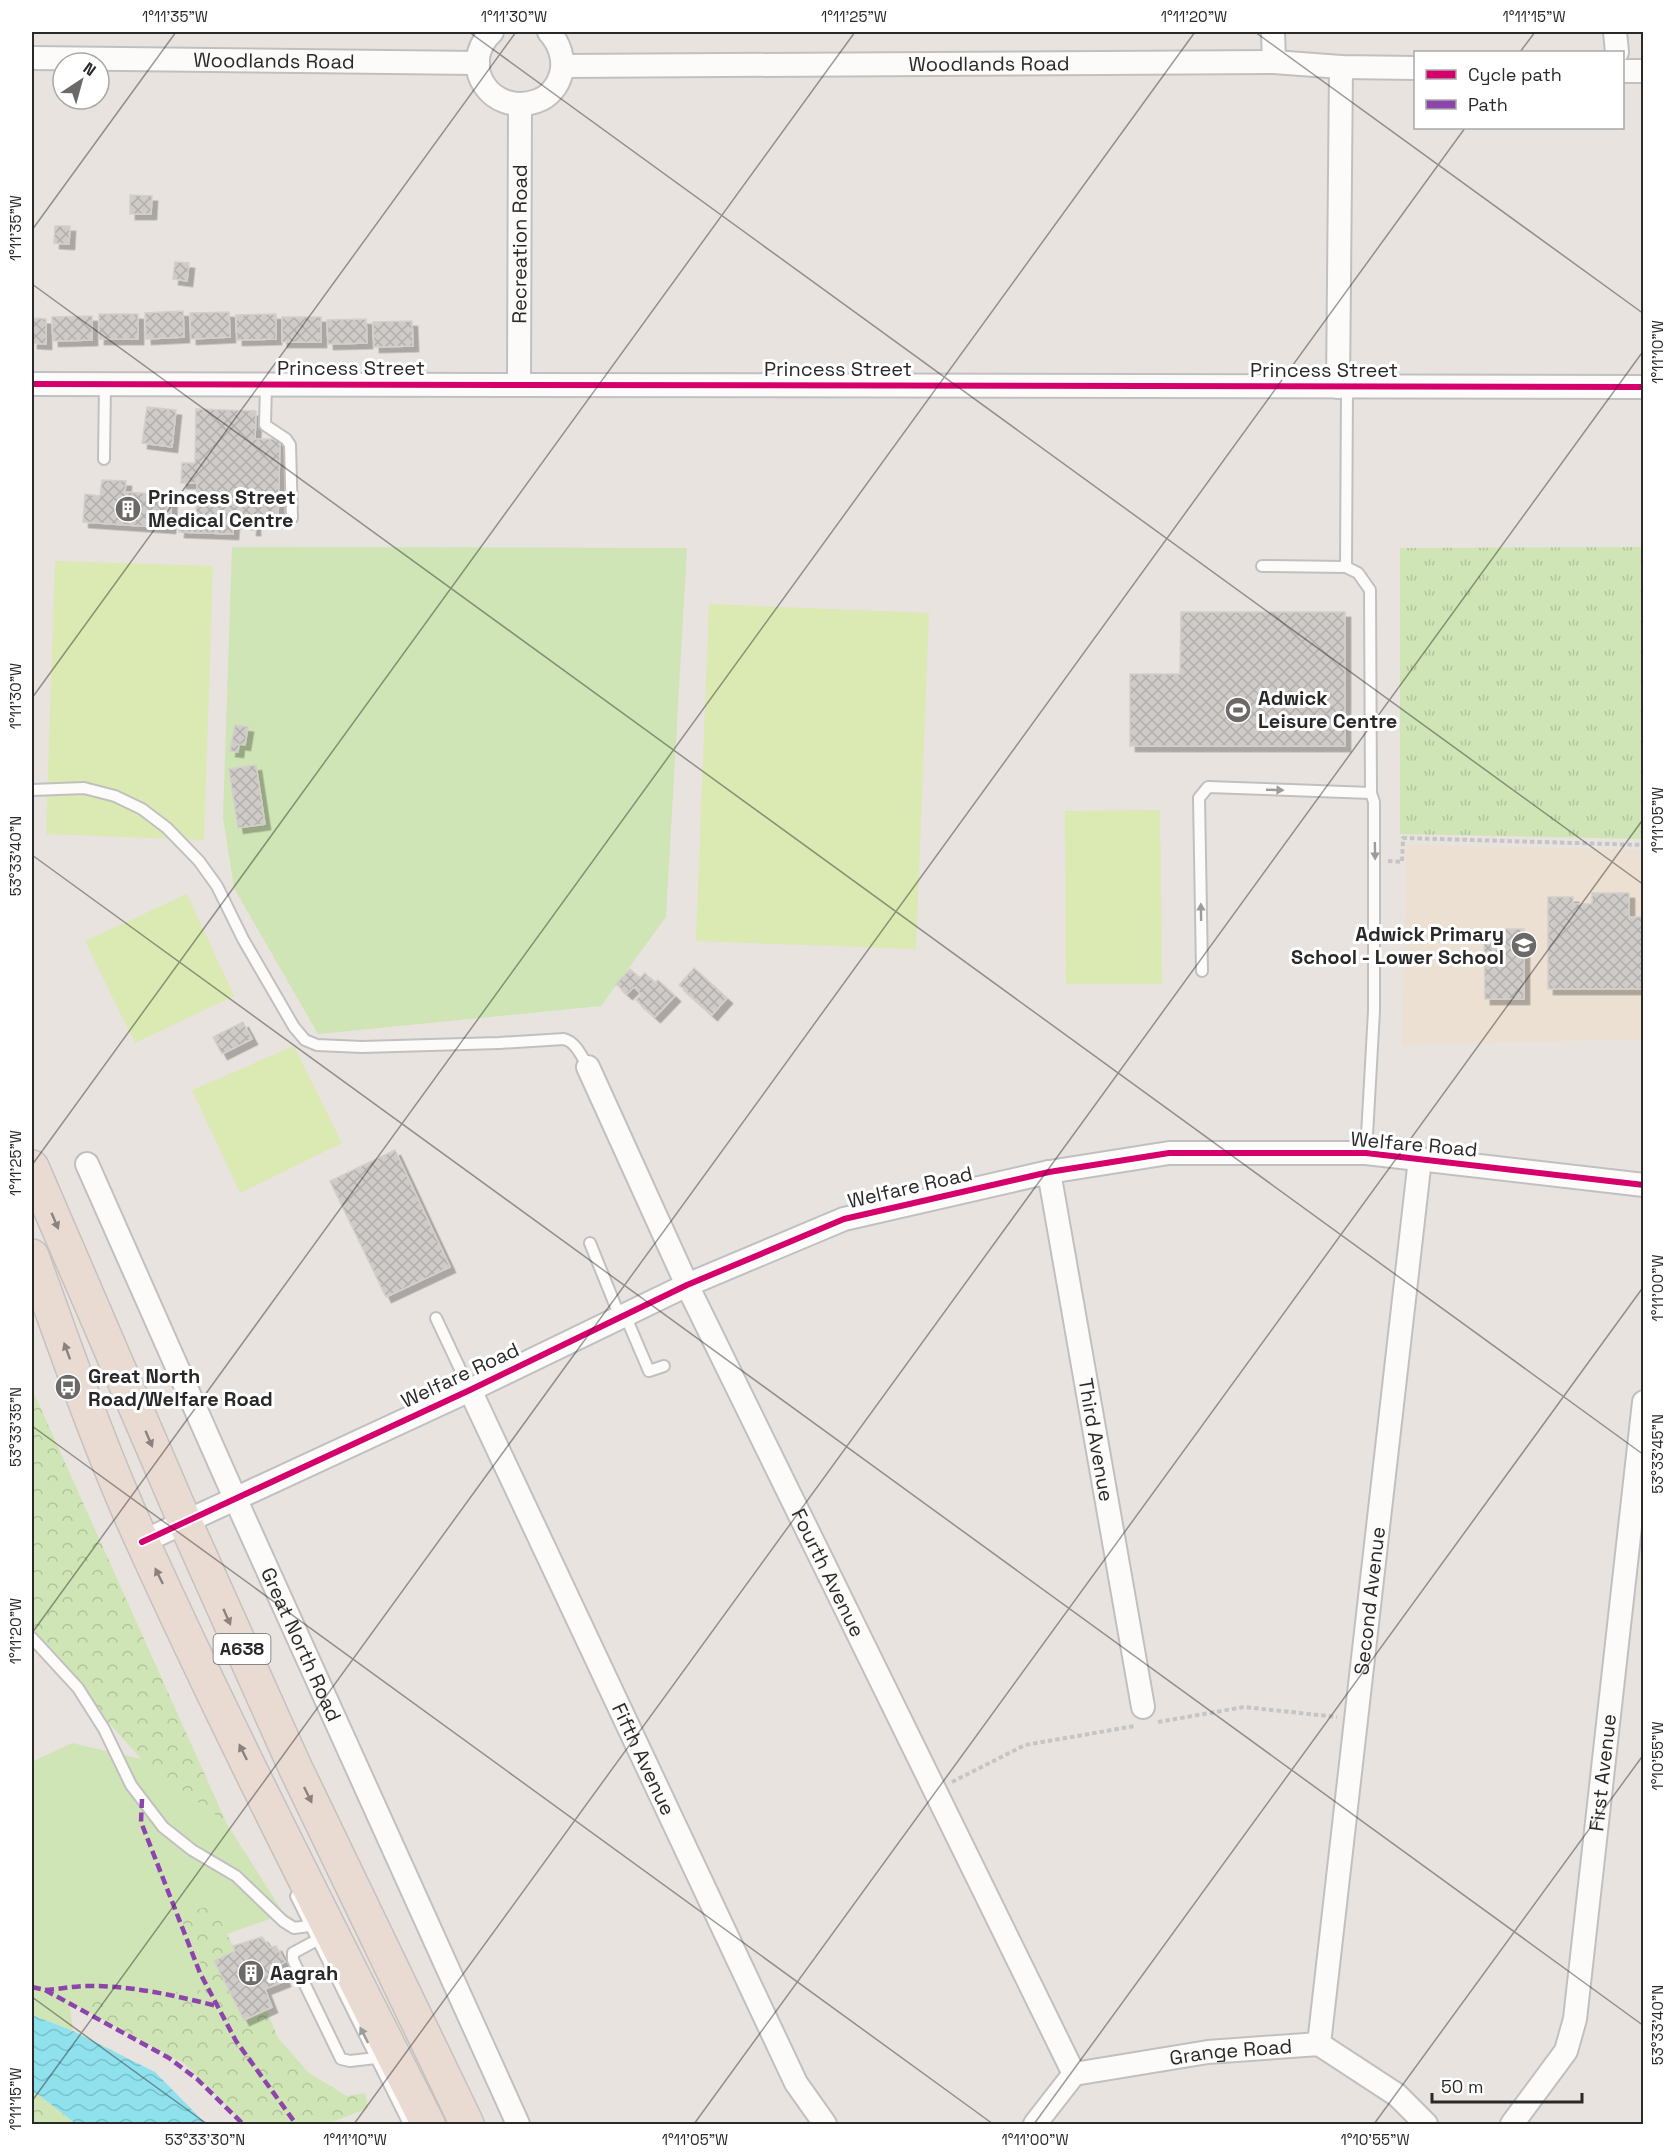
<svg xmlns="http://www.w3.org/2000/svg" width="1675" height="2156" viewBox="0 0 1675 2156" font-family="'Space Grotesk',sans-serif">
<defs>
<pattern id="grass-tufts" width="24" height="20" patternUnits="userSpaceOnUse" patternTransform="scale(1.5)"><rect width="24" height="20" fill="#cfe5b5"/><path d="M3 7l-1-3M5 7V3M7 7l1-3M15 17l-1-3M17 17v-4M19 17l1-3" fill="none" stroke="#b2c49c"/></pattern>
<pattern id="forest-crowns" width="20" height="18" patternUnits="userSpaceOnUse" patternTransform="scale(1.5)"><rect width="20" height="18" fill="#cfe5b5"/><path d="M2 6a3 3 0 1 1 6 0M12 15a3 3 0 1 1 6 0" fill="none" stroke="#b2c49c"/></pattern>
<pattern id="water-waves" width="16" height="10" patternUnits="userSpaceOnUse" patternTransform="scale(1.5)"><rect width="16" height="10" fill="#8ee1ed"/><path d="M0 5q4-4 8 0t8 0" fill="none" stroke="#7ac1cb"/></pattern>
<pattern id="building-cross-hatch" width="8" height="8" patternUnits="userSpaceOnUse" patternTransform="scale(1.5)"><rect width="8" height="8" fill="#cfcbc8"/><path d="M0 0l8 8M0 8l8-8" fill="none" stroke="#b2aeac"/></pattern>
<filter id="shadow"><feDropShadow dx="5.5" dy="5.5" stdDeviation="0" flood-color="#0004"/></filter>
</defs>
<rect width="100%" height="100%" fill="#e8e3de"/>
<path fill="#ece0d2" d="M1407,845L1643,850V1039L1402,1045Z"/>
<path fill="url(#grass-tufts)" d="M1643,547V839L1400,834V548Z"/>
<g fill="url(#forest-crowns)">
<path d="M32,1389L227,1824L141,1759L48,1654L32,1627Z"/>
<path d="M213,1904L235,1951L214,1962L243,2019L266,2009L278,2038L309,2073L347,2096L365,2093L368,2108L327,2124H244L185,2064L68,2001L211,1989L179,1916Z"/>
<path d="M32,2092L39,2095L76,2124H32Z"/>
</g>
<g fill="#cfe5b5">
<path d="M232,547L687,548L666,917L601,1006L318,1034L234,888L223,818Z"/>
<path d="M72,1743L141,1759L227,1824L284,1914L227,1934L213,1904L180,1916L212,1989L69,2001L73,2031L32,2015V1762Z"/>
</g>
<g fill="#dbe9b3">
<path d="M55,561L213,566L204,840L46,834Z"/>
<path d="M709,604L929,613L916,949L696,941Z"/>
<path d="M1160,810L1162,984H1066L1065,811Z"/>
<path d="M187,894L234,996L135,1043L85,941Z"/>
<path d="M294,1046L342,1143L240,1193L192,1090Z"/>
</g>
<path fill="url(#water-waves)" d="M32,2015L73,2031L155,2072L206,2124H76L39,2095L32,2092Z"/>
<g fill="url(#building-cross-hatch)" stroke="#d3cfca" stroke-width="1.5" filter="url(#shadow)">
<path d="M130,195L152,196L151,214H130Z"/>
<path d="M55,226H70L69,244L54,243Z"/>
<path d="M175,262L189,263L187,281L173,279Z"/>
<path d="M183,311L184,337L146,339L145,313Z"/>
<path d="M229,312L230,337L191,339L190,313Z"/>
<rect x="99" y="314" width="39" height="25"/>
<path d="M276,314V339L237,340L236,315Z"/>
<path d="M92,316V340L53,341L52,317Z"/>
<rect x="282" y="317" width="39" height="25"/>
<path d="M32,318L46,319V344L32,343Z"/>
<path d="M366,319L367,343L328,344L327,320Z"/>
<path d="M412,321L413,346L374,347L373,322Z"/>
<path d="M147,407L176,410L172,447L142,443Z"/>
<path d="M196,409L256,411L255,439H280L278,520L255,519V530H251L252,522L234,521L233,534L179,532L180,518H196L197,483H181L182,463H195Z"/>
<path d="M102,480L126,481L125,492L172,495L170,528L83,522L85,494L100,496Z"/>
<path d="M1181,612H1345V746H1130V674H1180Z"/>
<path d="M235,725L248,727L245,745L239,744L238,752L230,751Z"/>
<path d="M256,765L265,824L238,828L229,769Z"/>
<path d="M1592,893H1629V917H1644V989H1548V897H1573V904H1592Z"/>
<path d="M1484,929H1524V999H1485Z"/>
<path d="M694,968L727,998L712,1015L679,985Z"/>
<path d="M630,969L640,978L645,973L655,983L658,980L675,996L655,1017L636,1000L641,994L634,987L627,994L616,984Z"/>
<path d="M243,1022L252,1039L222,1054L213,1037Z"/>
<path d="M395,1150L450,1267L386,1297L330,1181Z"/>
<path d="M262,1937L270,1948L276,1946L285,1962L279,1965L285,1981L265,1989L272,2007L244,2020L214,1961L235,1951L233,1946Z"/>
</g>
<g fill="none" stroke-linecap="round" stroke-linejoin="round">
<defs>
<g id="lane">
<path d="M266,384L265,425L286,439L290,445L292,518"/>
<path d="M1347,387L1346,567L1358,573L1370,590L1371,793L1374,802V1011L1366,1153"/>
<path d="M104,459L105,384"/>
<path d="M1262,566L1346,567"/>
<path d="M32,790L84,788L115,796L142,809L167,828L199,861L217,886L243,939L294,1027L305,1040L317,1045L362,1047L499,1043L564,1039C576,1042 582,1057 588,1067"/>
<path d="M1202,971L1199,798L1208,787L1371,793"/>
<path d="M590,1243L620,1317"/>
<path d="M625,1315L649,1371L664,1366"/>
<path d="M436,1318L470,1390"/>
<path d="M32,1638L78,1688L104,1729L131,1785L163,1827L192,1850L236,1876L283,1921L294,1928L309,1926"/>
<path d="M296,1896L409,2124"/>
<path d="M317,1940L293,1953V1960L341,2059L350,2061L376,2058"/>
</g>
<g id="street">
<path d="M492,32C457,65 491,117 537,101C549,97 558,86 561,74C565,59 559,43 549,32"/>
<path d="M1273,32L1274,62"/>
<path d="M1615,32L1617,52"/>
<path id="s1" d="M32,58L478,63"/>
<path id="s2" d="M563,66L1274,62L1341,67L1416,68"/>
<path d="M1622,71H1644"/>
<path d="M32,384L1644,387"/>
<path id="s3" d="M519,384L520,105"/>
<path d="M1338,387L1341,67"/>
<path id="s4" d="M588,1067L687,1285L1074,2074"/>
<path id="s5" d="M87,1164L235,1498L518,2124"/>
<path id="s6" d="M1049,1172L1143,1707"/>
<path id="s7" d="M470,1390L796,2083L825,2124"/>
<path d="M142,1542L470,1390L687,1285L844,1219L1049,1172L1169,1153H1366L1644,1185"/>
<path id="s8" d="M1319,2044L1420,1159"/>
<path id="s9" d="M1035,2124L1074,2074L1208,2052L1319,2044L1397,2095L1426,2124"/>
<path id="s10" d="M1512,2124L1566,2051L1575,2019L1644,1402"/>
</g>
<g id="highway">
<path d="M32,1167L185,1522L295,1767L467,2124"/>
<path d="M32,1256C67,1352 100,1450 143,1543C232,1739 331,1931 428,2124"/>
</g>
</defs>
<use href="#lane" stroke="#c1c0c0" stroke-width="14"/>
<use href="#street" stroke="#c1c0c0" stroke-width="26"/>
<use href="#highway" stroke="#c4c2c0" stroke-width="36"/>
<g stroke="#c6c5c5" stroke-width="4" stroke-dasharray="4.5 3" stroke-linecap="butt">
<path d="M1388,861L1402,862L1403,838L1644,845"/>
<path d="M1158,1722L1244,1707L1337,1717"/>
<path d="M952,1782L1025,1745L1135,1726"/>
</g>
<use href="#lane" stroke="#fcfbfa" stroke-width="10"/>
<use href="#street" stroke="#fcfbfa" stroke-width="22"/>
<use href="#highway" stroke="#e9dad2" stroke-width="33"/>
<g stroke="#8e44ad" stroke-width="4.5" stroke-dasharray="9 4.5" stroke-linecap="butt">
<path d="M142,1799L141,1822L200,1973L236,2041L296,2124"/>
<path d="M32,1987L45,1990L169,2058L197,2079L243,2124"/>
<path d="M45,1990C58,1989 70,1987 83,1986C129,1985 173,1995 217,2006"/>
</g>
<defs>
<g id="cycleway">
<path d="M32,384L1644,387"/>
<path d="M142,1542L470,1390L687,1285L844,1219L1049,1172L1169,1153H1366L1644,1185"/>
</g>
</defs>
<use href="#cycleway" stroke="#fff" stroke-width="10"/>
<use href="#cycleway" stroke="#d6006c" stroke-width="6"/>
</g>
<defs><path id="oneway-solid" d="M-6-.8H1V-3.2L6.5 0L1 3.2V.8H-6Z" transform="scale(1.5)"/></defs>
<g fill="#9d9c9c">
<use href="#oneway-solid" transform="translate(1275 790) rotate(2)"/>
<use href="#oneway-solid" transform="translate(1375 851) rotate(89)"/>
<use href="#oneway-solid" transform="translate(1201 912) rotate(-91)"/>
<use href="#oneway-solid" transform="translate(364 2035) rotate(-117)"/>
</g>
<g fill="#89827e">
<use href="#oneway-solid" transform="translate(55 1221) rotate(67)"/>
<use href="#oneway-solid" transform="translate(67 1351) rotate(-110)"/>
<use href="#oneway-solid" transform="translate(149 1439) rotate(67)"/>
<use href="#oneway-solid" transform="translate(159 1576) rotate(-116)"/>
<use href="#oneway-solid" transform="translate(227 1617) rotate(66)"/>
<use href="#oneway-solid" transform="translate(243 1752) rotate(-116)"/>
<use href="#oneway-solid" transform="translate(308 1795) rotate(64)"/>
</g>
<path fill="none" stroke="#292929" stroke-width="1.5" stroke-opacity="0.45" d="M469,32L1644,885M1255,32L1644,314M1520,52L1535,32M32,230L176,32M32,284L1644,1455M32,698L516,32M32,855L1644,2026M32,1165L855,32M32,1426L993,2124M32,1633L1195,32M32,1997L207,2124M32,2101L1465,128M354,2124L1644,350M694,2124L1644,818M1034,2124L1644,1286M1374,2124L1644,1754"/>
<defs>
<symbol id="building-disc" viewBox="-11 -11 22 22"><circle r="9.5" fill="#6c6a68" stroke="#fff"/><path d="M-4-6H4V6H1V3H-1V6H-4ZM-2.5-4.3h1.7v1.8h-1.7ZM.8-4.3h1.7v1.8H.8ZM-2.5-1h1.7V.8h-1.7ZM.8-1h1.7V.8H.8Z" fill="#fff"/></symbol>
<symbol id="stadium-disc" viewBox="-11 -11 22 22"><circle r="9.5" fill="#6c6a68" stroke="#fff"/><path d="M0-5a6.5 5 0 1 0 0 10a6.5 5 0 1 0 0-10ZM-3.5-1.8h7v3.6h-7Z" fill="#fff"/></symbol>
<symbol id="school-disc" viewBox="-11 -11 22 22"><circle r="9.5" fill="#6c6a68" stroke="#fff"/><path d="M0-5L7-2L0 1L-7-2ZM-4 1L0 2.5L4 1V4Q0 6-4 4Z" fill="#fff"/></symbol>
<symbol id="bus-disc" viewBox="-11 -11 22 22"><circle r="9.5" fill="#6c6a68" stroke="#fff"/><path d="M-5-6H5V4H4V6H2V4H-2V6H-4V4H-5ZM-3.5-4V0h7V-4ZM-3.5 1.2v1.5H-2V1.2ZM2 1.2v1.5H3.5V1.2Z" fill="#fff"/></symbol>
</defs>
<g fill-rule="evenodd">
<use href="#building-disc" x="113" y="494" width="30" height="30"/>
<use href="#stadium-disc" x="1223" y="695" width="30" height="30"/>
<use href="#school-disc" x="1509" y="930" width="30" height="30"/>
<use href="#bus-disc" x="53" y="1372" width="30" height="30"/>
<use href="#building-disc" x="236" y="1958" width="30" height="30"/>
</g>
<g text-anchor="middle" stroke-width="6" stroke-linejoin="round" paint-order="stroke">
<rect fill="#fff" stroke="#696969" stroke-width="1.5" x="213.5" y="1634" width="57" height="30" rx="4.5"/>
<g font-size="18" font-weight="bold" fill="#292929">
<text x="242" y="1655">A638</text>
</g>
<g font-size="20" fill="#292929" stroke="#fff">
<text dy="7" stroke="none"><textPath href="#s1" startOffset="242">Woodlands Road</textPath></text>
<text dy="7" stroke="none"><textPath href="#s2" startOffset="426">Woodlands Road</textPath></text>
<text dy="7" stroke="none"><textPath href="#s3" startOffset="140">Recreation Road</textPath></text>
<text x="351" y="375">Princess Street</text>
<text x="838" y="376">Princess Street</text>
<text x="1324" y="377">Princess Street</text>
<text transform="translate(1414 1144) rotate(5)" y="7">Welfare Road</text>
<text transform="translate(910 1187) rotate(-13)" y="7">Welfare Road</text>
<text transform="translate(460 1375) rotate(-25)" y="7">Welfare Road</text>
<text dy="7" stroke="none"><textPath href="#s6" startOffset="272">Third Avenue</textPath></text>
<text dy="7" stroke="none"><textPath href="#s4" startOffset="560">Fourth Avenue</textPath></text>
<text dy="7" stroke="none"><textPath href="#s8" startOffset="446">Second Avenue</textPath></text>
<text dy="7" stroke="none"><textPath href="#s5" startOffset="526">Great North Road</textPath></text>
<text dy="7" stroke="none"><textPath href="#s7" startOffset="408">Fifth Avenue</textPath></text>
<text dy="7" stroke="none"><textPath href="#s10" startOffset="372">First Avenue</textPath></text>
<text dy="7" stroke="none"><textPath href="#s9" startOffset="222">Grange Road</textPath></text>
</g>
<g font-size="20" font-weight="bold" fill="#292929" stroke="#fff" text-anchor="start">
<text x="148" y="504">Princess Street<tspan x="148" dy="23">Medical Centre</tspan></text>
<text x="1258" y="705">Adwick<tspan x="1258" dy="23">Leisure Centre</tspan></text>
<text x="1504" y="941" text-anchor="end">Adwick Primary<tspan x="1504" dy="23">School - Lower School</tspan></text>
<text x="88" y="1383">Great North<tspan x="88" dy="23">Road/Welfare Road</tspan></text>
<text x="270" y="1980">Aagrah</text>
</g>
</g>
<rect width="1675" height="2156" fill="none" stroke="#ffffff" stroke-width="66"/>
<rect x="1414" y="51" width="210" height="78" fill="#ffffff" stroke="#a9a9a9" stroke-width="1.5"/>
<rect x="1426" y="70" width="30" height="9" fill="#d6006c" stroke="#a9a9a9" stroke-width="1.5"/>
<text x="1468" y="81" font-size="18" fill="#292929">Cycle path</text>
<rect x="1426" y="100" width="30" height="9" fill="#8e44ad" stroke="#a9a9a9" stroke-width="1.5"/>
<text x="1468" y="111" font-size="18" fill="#292929">Path</text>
<g transform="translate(81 81) rotate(36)"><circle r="28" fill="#ffffff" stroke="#a9a9a9" stroke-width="1.5"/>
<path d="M0-4.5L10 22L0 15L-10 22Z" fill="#6c6a68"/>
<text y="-9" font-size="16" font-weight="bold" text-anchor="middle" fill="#292929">N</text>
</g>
<path d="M1432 2093v9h150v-9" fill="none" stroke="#292929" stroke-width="3"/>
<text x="1441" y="2093" font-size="18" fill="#292929" stroke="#ffffff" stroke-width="4.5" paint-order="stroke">50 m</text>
<rect x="33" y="33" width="1609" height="2090" fill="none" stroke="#292929" stroke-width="2"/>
<g font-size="15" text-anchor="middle" fill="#292929">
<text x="175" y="22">1°11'35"W</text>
<text x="514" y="22">1°11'30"W</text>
<text x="854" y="22">1°11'25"W</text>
<text x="1194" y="22">1°11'20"W</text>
<text x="1534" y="22">1°11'15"W</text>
<text transform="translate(16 228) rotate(-90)" y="5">1°11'35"W</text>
<text transform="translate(1658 352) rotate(-90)" y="5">1°11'10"W</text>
<text transform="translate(16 696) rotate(-90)" y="5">1°11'30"W</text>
<text transform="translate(1658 820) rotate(-90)" y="5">1°11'05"W</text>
<text transform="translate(16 856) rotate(-90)" y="5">53°33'40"N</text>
<text transform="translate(16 1163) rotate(-90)" y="5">1°11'25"W</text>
<text transform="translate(1658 1288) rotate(-90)" y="5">1°11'00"W</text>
<text transform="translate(16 1427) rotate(-90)" y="5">53°33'35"N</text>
<text transform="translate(1658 1454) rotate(-90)" y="5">53°33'45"N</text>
<text transform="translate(16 1631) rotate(-90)" y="5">1°11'20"W</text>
<text transform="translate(1658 1756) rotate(-90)" y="5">1°10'55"W</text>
<text transform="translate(1658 2025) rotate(-90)" y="5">53°33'40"N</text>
<text transform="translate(16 2099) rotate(-90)" y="5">1°11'15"W</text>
<text x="205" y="2145">53°33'30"N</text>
<text x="355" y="2145">1°11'10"W</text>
<text x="695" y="2145">1°11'05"W</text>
<text x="1035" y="2145">1°11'00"W</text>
<text x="1375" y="2145">1°10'55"W</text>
</g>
</svg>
